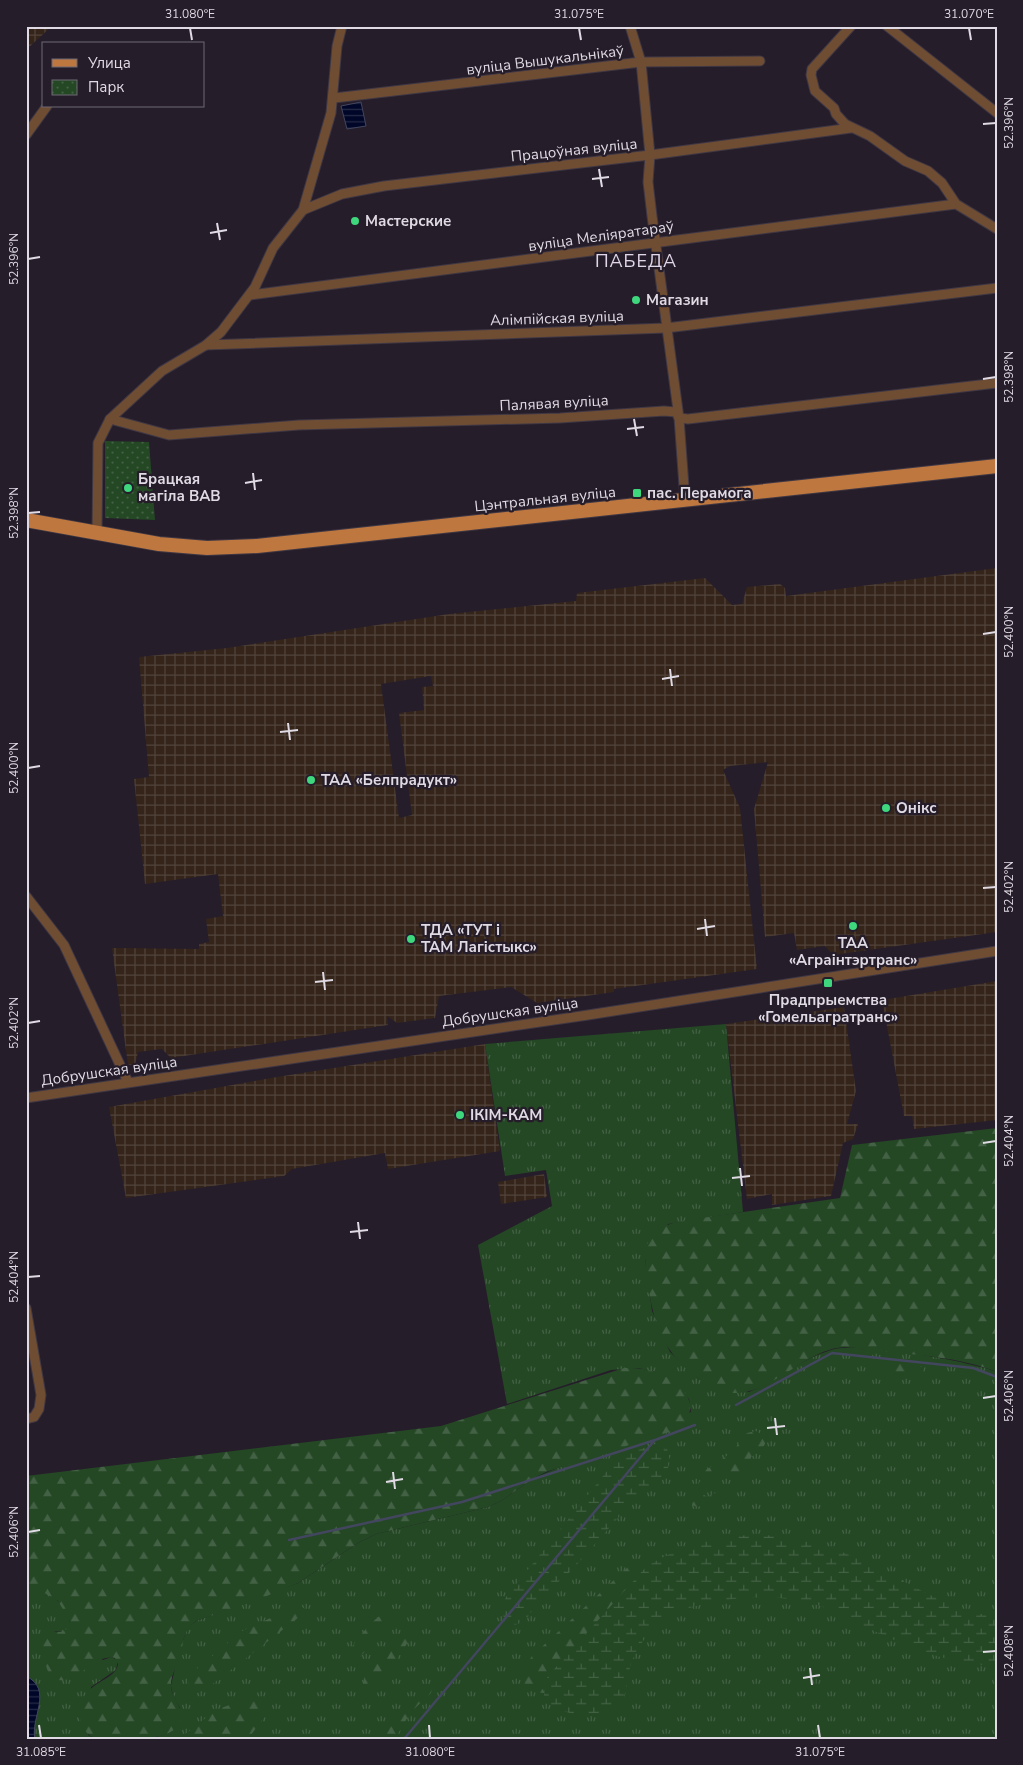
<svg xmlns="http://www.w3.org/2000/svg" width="1023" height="1765" viewBox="0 0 1023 1765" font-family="'Nunito Sans',sans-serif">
<defs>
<pattern id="industrial-grid" width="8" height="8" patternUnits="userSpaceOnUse" patternTransform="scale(1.25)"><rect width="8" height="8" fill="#34241a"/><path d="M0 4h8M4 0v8" fill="none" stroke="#51433b"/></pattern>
<pattern id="grass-tufts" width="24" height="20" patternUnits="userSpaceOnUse" patternTransform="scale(1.25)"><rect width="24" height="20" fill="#244724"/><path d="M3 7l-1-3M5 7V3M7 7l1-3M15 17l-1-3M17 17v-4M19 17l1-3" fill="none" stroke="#436144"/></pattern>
<pattern id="forest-firs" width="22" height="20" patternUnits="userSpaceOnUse" patternTransform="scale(1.25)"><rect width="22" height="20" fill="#244724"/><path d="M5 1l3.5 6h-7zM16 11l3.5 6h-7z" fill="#436144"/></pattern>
<pattern id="wetland-marsh" width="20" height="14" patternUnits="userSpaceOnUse" patternTransform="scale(1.25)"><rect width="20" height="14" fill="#244724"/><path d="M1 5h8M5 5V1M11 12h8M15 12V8" fill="none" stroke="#436144"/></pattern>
<pattern id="park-dots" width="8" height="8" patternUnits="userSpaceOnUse" patternTransform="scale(1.25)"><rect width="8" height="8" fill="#244724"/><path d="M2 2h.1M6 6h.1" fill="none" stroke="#436144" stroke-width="1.8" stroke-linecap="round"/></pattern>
<pattern id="water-rules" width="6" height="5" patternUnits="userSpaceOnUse" patternTransform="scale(1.25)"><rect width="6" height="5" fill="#000627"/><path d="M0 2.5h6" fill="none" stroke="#252a46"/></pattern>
</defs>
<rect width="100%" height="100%" fill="#251d2a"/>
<g fill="url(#industrial-grid)" fill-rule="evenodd">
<path d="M26,26H52L26,50Z"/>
<path d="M997,568V932L833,955L825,946L797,950L794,933L765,937L754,809L768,762L730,766L723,770L740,808L757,969L614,989V992L537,1003L511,987L439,996L435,1018L397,1023L387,1016L388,1025L171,1058L162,1049L138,1052L135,1065H128L112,948L199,949V944L209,942L206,919L223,916L218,874L145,884L134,779L149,777L139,657L227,648L449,614L576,601L577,593L705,578L732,605L742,604L747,587L780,584L785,588L786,596ZM431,676L433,686L422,687L424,710L399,713L412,815L399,818L381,684Z"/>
<path d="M997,981V1120L914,1129L912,1116H904L882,1000Z"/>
<path d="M844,1007L856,1091L847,1124H858L853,1139L843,1143L831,1196L772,1205V1194L747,1199L726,1024Z"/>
<path d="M485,1044L500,1151L388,1169L385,1153L292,1169L284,1176L126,1198L109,1107L277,1077Z"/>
<path d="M544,1174L547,1197L501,1204L498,1182Z"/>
</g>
<g fill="url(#grass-tufts)">
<path d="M726,1024L743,1212L668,1224L645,1260L652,1311L670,1352L699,1379L749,1392C777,1380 802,1359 831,1350C855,1341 970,1361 997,1372V1739H151L165,1734L180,1708C176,1701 172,1694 171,1686C171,1683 185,1632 187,1629C189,1626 193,1624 196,1621L298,1583L358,1543L376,1534L488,1507L501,1501L534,1478L691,1412L689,1399L679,1387L655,1372L639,1368L611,1370L507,1404L478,1245L552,1206L546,1170L505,1176L485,1044Z"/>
<path d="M26,1582C42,1589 76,1606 69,1628L63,1632L54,1631L103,1660L111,1657L118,1660L116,1670L91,1687L88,1735L96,1739H26Z"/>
</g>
<g fill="url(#forest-firs)">
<path d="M997,1128V1372C959,1357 917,1355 877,1351C863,1349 846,1345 832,1349C792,1360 758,1407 714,1389C705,1385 697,1377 689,1371C658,1343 654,1320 647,1281C645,1267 643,1248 651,1236C658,1227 669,1224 681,1221L840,1198L852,1145Z"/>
<path d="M885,1361L924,1367V1371L917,1376L880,1371L878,1364Z"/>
<path d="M624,1368C634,1368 645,1368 655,1372C686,1383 709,1413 669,1432L546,1472L534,1478L501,1501L488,1507L376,1534L358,1543L298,1583L257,1600L196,1621C183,1631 184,1639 181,1654C178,1666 170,1675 171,1687C172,1698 184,1708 181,1720C174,1745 115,1739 96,1739C87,1735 81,1728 80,1718C77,1680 116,1683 118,1664L115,1658C93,1653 77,1687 54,1679C43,1669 42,1649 44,1636L47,1631L60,1632L66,1630L70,1621L58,1601L26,1582V1476L441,1426Z"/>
<path d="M756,1431L765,1436C768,1447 759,1451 751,1457L748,1471L741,1475L718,1476L703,1494L707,1497L715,1493L717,1495C713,1505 702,1509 692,1505V1496L706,1470L731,1453L747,1433Z"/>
<path d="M642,1561L655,1564L547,1693C532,1693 522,1688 522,1671L532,1656L628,1567Z"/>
<path d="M299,1605L305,1609L303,1614L210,1686L197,1693L189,1689L188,1679L192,1673L242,1631Z"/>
<path d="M394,1610L397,1615L395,1620L354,1663H347L345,1657C354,1643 376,1611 394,1610Z"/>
<path d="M408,1624L411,1625L413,1632C407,1646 380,1688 363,1686L364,1678Z"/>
<path d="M427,1685L432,1687L431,1693L410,1713L395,1739H378L395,1717Z"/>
<path d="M240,1701H257L265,1707V1716L248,1739H179L216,1710Z"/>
</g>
<g fill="url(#wetland-marsh)">
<path d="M655,1444L667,1448L670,1462L666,1473L625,1510L572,1570L542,1596L525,1621L515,1625L505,1620L501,1610L506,1597L607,1471L624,1455Z"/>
<path d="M758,1534C795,1538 830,1545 864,1561C908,1582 948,1610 997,1617V1666C953,1665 914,1649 874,1631C857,1623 841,1613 823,1607C779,1592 733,1596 689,1608C661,1616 639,1639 630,1667C627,1679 628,1693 620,1703C604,1723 560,1716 544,1700V1685L548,1676L645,1568C679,1545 717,1537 758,1534Z"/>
</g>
<path fill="url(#park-dots)" d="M105,441L149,442L155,520L105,518Z"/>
<g fill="url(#water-rules)" stroke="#43465f">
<path d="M361,102L366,126L347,129L341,106Z"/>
<path d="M26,1676C54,1690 30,1718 35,1739H26Z"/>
</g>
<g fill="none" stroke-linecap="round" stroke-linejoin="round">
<g stroke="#43465f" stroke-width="2.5">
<path d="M736,1405L832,1353L973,1368L997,1377"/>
<path d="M289,1540L462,1502L655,1440L695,1425"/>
<path d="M404,1739L654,1441"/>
</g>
<defs>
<g id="street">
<path d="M630,26L641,62L650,155L648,182L652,216L679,418L685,500"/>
<path d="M851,26L812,69L811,75L815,91L834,108L836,114L845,124L870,136L905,161L928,171L942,183L956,204L997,229"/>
<path d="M887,26L997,113"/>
<path d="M334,98L641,62L760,61"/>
<path d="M26,135L47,106"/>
<path d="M303,210L342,194L384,186L650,155L851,128"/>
<path d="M250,295L956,204"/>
<path d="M206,345L666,328L997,288"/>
<path d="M110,419L169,435L299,425L560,418L664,411L676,412L679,418L688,419L997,383"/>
<path d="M97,534L98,443L110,419L162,371L206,345L221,332L255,287L273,248L303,210L331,113L337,46L342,26"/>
<path d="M26,896L64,945L128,1082"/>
<path d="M26,1098L588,1015L997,951"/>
<path d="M26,1308L41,1395L39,1409L34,1417L26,1419"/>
</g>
<path id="primary" d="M26,520L159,544L207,548L257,546L997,466"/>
</defs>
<use href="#street" stroke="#3f3744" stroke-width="11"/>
<use href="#primary" stroke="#3f3744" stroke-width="16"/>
<use href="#street" stroke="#6f4d33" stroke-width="9"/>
<use href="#primary" stroke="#bd773f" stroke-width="14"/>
</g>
<path fill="none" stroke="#dfdae3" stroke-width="2" d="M190,28L192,40M579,28L581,40M969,28L971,40M983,124L996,123M599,169L602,187M592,179L609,177M217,223L220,240M210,233L227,230M28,259L40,257M983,379L996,377M634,419L637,436M627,429L644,427M253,473L255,490M245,483L262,480M28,513L40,512M983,634L996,632M670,669L672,686M662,679L679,676M288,723L290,740M280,732L298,730M28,768L40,766M983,888L996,887M705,919L707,936M697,929L715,926M323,972L325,990M315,982L333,980M28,1023L40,1021M983,1143L996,1141M740,1168L742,1186M732,1178L750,1176M358,1222L360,1239M350,1232L368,1230M28,1277L40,1276M983,1398L996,1396M775,1418L777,1435M767,1428L785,1426M393,1472L395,1489M386,1482L403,1479M28,1532L40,1530M983,1652L996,1651M810,1668L812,1685M803,1678L820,1675M39,1725L41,1738M429,1725L430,1738M818,1725L820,1738"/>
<g fill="#3ed77d" stroke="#251d2a" stroke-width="2">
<circle cx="355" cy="221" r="5"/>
<circle cx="636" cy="300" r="5"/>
<circle cx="128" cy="488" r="5"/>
<rect x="632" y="488" width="10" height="10" rx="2.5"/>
<circle cx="311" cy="780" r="5"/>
<circle cx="886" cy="808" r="5"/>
<circle cx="853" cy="926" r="5"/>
<circle cx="411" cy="939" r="5"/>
<rect x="823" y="978" width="10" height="10" rx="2.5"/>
<circle cx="460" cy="1115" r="5"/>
</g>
<g text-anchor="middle" stroke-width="4.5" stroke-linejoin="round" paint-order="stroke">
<g font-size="15" fill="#dfdae3" stroke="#251d2a">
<text transform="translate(545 60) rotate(-7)" y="5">вуліца Вышукальнікаў</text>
<text transform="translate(574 150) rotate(-6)" y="5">Працоўная вуліца</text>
<text transform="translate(601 236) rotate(-8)" y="5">вуліца Меліяратараў</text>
<text transform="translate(557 318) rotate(-2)" y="5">Алімпійская вуліца</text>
<text transform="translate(554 403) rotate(-3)" y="5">Палявая вуліца</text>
<text transform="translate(545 499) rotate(-6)" y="5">Цэнтральная вуліца</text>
<text transform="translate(510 1012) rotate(-8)" y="5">Добрушская вуліца</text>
<text transform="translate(109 1071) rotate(-8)" y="5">Добрушская вуліца</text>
</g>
<g font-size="15" font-weight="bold" fill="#dfdae3" stroke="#251d2a" text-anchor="start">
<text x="365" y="226">Мастерские</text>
<text x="646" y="305">Магазин</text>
<text x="138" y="484">Брацкая<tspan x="138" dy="17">магіла ВАВ</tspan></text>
<text x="647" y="498">пас. Перамога</text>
<text x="321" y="785">ТАА «Белпрадукт»</text>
<text x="896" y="813">Онікс</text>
<text x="421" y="935">ТДА «ТУТ і<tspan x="421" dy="17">ТАМ Лагістыкс»</tspan></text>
<text x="853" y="948" text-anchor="middle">ТАА<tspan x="853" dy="17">«Аграінтэртранс»</tspan></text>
<text x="828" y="1005" text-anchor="middle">Прадпрыемства<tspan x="828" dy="17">«Гомельагратранс»</tspan></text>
<text x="470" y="1120">ІКІМ-КАМ</text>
</g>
<g font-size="18" letter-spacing="1" fill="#e2d7e9" stroke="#251d2a">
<text x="636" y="267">ПАБЕДА</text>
</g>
</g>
<rect width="1023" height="1765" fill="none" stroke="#251d2a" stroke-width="55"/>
<rect x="42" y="42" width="162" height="65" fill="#251d2a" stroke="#6f6974"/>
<rect x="52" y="59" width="25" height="8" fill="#bd773f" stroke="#6f6974"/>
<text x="88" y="68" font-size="15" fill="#dfdae3">Улица</text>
<rect x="52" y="80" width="25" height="15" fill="url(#park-dots)" stroke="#6f6974"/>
<text x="88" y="92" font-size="15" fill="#dfdae3">Парк</text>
<rect x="28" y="28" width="968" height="1710" fill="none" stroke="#dfdae3" stroke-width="2"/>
<g font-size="12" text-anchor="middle" fill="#dfdae3">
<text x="190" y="18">31.080°E</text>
<text x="579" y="18">31.075°E</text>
<text x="969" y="18">31.070°E</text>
<text transform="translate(1009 123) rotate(-90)" y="4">52.396°N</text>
<text transform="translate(14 259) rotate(-90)" y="4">52.396°N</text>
<text transform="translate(1009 377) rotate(-90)" y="4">52.398°N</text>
<text transform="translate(14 513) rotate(-90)" y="4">52.398°N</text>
<text transform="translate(1009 632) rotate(-90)" y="4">52.400°N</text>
<text transform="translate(14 768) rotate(-90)" y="4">52.400°N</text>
<text transform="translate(1009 887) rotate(-90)" y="4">52.402°N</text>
<text transform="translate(14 1023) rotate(-90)" y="4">52.402°N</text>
<text transform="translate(1009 1141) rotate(-90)" y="4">52.404°N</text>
<text transform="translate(14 1277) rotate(-90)" y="4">52.404°N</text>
<text transform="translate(1009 1396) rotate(-90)" y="4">52.406°N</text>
<text transform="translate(14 1532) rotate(-90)" y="4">52.406°N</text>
<text transform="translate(1009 1651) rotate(-90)" y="4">52.408°N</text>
<text x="41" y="1756">31.085°E</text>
<text x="430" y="1756">31.080°E</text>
<text x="820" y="1756">31.075°E</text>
</g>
</svg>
